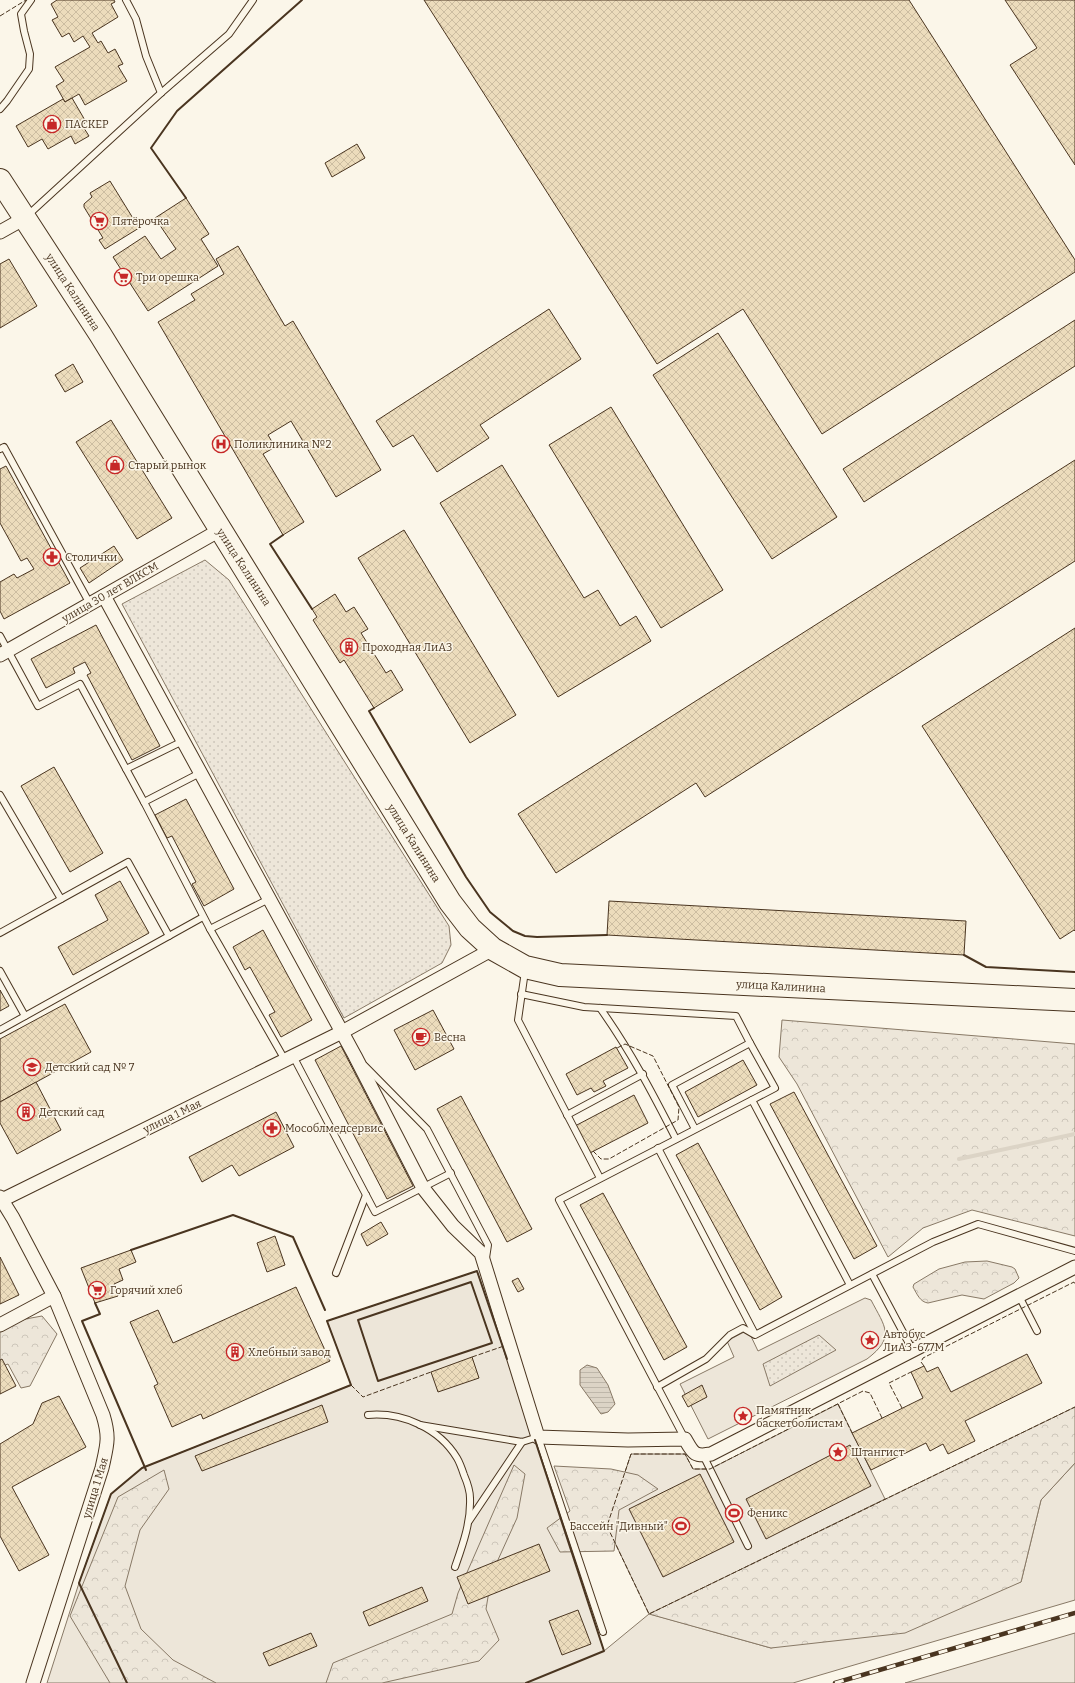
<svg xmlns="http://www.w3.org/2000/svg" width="1075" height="1683" viewBox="0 0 1075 1683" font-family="Bitter,serif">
<defs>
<pattern id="forest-crowns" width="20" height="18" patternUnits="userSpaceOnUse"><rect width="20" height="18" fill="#ede6d9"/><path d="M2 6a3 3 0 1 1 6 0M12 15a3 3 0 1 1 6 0" fill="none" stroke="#cdc6ba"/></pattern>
<pattern id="park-dots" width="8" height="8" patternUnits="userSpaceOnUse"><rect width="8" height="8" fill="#ede6d9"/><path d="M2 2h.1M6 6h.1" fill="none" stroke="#cdc6ba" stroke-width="1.8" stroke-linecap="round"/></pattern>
<pattern id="water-rules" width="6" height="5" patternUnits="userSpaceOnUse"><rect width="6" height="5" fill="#dcd4c6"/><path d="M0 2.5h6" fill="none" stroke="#beb7aa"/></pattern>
<pattern id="building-cross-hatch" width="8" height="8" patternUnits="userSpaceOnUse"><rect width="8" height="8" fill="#ecdcbc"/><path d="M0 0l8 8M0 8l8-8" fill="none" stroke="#ccbda1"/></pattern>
</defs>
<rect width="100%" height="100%" fill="#fbf6e9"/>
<g fill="#ede6d9" stroke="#887966">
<path d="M477,1271L548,1476L604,1651L649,1614L607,1526L631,1454H685L693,1469H710L838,1404L885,1499L650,1614L771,1648L1021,1582L1041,1500L1075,1463V1600L793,1683H47L79,1583L111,1494L142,1468L351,1385L327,1321Z"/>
<path d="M865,1298L871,1300C885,1327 896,1337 867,1359L708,1439L680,1384L734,1357L727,1341L748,1330L758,1351Z"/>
<path d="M1075,1633V1683H905Z"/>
</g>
<g fill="url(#forest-crowns)" stroke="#887966">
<path d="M782,1020L1075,1044V1236L972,1210L923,1228L888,1257L797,1084L779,1057Z"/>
<path d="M987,1261L1012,1267L1015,1269L1019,1278L1014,1283L984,1299L962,1295L928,1303C920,1302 917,1294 913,1287L914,1284L939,1269L965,1262Z"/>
<path d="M42,1316L57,1334L30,1386L21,1388L8,1364L0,1367V1329L20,1320Z"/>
<path d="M1075,1407V1463L1041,1500L1021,1582L905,1633L771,1648L649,1614Z"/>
<path d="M514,1465L525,1474L517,1518L492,1573L486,1609L499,1640L479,1661L382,1683H326L333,1663L452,1614L458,1593Z"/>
<path d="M554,1466L611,1469L638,1475L658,1489L619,1510L614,1551L560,1552L547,1528L570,1511Z"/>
<path d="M164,1470L169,1489L140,1530L125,1586L141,1629L173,1660L216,1683H110L70,1616L118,1497Z"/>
</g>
<g fill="url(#park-dots)" stroke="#887966">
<path d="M205,560L229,580L449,926L451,945L442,963L344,1018L122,604Z"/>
<path d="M819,1335L836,1350L770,1386L763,1364Z"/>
</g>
<path fill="url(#water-rules)" stroke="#887966" d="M587,1365L597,1368L608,1385L615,1404L608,1412L601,1414L580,1385V1370Z"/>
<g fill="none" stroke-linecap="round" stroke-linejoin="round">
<path stroke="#dcd4c6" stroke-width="4" d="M959,1159L1075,1134"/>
</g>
<g fill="url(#building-cross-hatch)" stroke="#4a3520">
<path d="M57,0H114L115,2L111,4L118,17L92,33L98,43L101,41L108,53L115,49L123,64L118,66L127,81L85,105L79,94L65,102L56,86L64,81L55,67L90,47L83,36L74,42L69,33L62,37L52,20L58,17L51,4Z"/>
<path d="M424,0H909L1075,260V272L822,434L743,309L657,364Z"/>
<path d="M1005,0H1075V165L1010,65L1037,48Z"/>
<path d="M72,98L86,122L82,125L89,136L75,144L71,136L48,149L42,139L28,147L16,126L63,99L65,102Z"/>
<path d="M357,144L365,158L332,177L325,163Z"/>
<path d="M110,181L139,228L105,249L99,240L103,238L84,207V204L92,197L90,193Z"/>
<path d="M186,198L209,234L201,239L218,266L148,311L113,257L145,236L161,259L176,249L155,218Z"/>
<path d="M238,246L285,326L293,321L381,470L336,497L291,421L268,435L275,447L263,454L304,522L283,535L158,322L195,300L191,294L224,274L216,259Z"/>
<path d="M9,259L37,306L0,328V264Z"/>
<path d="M549,309L581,359L480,425L489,438L437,472L413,435L393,447L376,421Z"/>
<path d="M1075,320V366L864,502L843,469Z"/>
<path d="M718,333L837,517L772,559L653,375Z"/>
<path d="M73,364L83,382L65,392L55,375Z"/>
<path d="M611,407L723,590L661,628L549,445Z"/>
<path d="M111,420L172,518L137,539L76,442Z"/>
<path d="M1075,460V561L705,797L696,783L556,873L518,814Z"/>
<path d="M502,465L584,598L598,590L620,626L636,616L651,641L558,697L440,503Z"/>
<path d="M6,466L70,583L4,619L0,611V582L14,574L17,578L34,569L27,558L21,561L0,523V469Z"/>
<path d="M404,530L516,715L470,743L358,558Z"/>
<path d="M114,546L123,560L89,583L80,568Z"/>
<path d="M335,594L346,612L354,607L368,629L361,633L386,673L391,670L403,690L374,708L344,660L340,663L313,620L317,617L312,609Z"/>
<path d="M96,625L160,746L132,760L87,675L91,673L85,662L73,668L75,673L46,688L31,659Z"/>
<path d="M1075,628V931L1074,930L1060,939L922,726Z"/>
<path d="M54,767L103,853L70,872L21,786Z"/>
<path d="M186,799L234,889L204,906L192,884L196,882L172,836L167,838L155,815Z"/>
<path d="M120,881L149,933L73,975L58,947L108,920L95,895Z"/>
<path d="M609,901L966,921L964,955L607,935Z"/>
<path d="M263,930L312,1020L281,1037L269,1015L275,1012L250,967L245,970L233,947Z"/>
<path d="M0,990L9,1006L0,1011Z"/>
<path d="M65,1004L91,1052L0,1102V1039Z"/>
<path d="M433,1010L454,1049L415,1070L394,1030Z"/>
<path d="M341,1046L413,1186L387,1199L315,1060Z"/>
<path d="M616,1047L628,1068L603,1081L606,1086L594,1092L591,1088L577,1095L566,1074Z"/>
<path d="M743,1060L757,1085L698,1117L685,1092Z"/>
<path d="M36,1082L61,1130L17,1154L0,1123V1102Z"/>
<path d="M794,1092L877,1246L854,1259L770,1104Z"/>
<path d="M634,1095L648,1123L590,1153L575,1126Z"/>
<path d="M461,1096L532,1229L507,1242L437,1109Z"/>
<path d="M276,1112L294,1147L239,1176L232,1165L202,1182L189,1157Z"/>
<path d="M698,1143L782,1297L760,1310L676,1155Z"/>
<path d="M603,1193L687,1347L664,1360L580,1205Z"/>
<path d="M381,1222L388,1234L367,1246L361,1234Z"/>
<path d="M275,1236L285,1265L267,1272L257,1243Z"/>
<path d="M131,1250L136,1262L119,1269L123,1280L114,1284L118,1296L95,1303L81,1268Z"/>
<path d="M0,1257L19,1295L0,1304Z"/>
<path d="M518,1278L524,1289L518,1292L512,1281Z"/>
<path d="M296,1287L330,1361L203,1419L201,1414L172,1427L154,1386L158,1384L130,1322L158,1310L173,1343Z"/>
<path d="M1027,1354L1042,1383L965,1421L975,1441L948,1454L943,1444L930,1451L926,1443L871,1470L852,1433L923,1398L911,1372L924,1366L927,1372L938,1367L951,1392Z"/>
<path d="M472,1357L479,1378L438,1392L431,1372Z"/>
<path d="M2,1359L16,1386L0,1394V1360Z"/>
<path d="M702,1385L707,1397L688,1407L682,1396Z"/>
<path d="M59,1396L86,1447L12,1487L49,1555L19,1571L0,1536V1444L33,1424L42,1403Z"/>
<path d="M322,1405L328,1422L202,1471L195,1456Z"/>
<path d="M850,1445L871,1486L766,1539L746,1499Z"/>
<path d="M700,1474L734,1542L663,1577L629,1509Z"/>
<path d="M539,1544L550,1571L468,1604L457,1577Z"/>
<path d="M422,1587L428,1601L369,1626L363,1612Z"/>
<path d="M578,1610L591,1644L562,1655L549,1621Z"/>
<path d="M311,1633L317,1646L269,1666L263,1653Z"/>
</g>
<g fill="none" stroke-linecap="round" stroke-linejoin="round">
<defs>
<g id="lane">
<path d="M126,0L136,19L146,56L161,93"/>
<path d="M0,109L7,101L29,69L30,54L24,31L21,14L31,0"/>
<path d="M28,215L161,93L229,34L253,0"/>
<path d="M0,449L4,447L90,604"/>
<path d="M0,636L38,706L80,684L144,802"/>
<path d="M126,769L183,741"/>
<path d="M200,773L144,802L210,929L269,899"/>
<path d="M0,795L61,899"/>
<path d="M210,929L285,1060"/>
<path d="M0,933L128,862L169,936"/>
<path d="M0,971L25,1016"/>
<path d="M525,971L518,1020L600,1178"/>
<path d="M521,994L584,1007L736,1016L750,1043"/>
<path d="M600,1008C630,1050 653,1094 676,1139"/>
<path d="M0,1030L203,917"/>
<path d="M293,1056L375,1212L451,1173"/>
<path d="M365,1066L427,1129L488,1245L486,1258"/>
<path d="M752,1100L850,1285"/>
<path d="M567,1115L643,1074"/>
<path d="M658,1148L755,1334"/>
<path d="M336,1273L366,1195"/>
<path d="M872,1274L913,1351"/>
<path d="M1019,1296L1037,1331"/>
<path d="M657,1387L706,1359L730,1335L743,1328L755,1335L933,1242L978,1224L1075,1251"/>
<path d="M368,1415C402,1412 439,1428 457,1458C460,1463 462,1469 464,1475C467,1482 470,1491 470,1498C471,1522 463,1544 455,1567"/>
<path d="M420,1425L522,1442L538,1437L603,1632"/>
<path d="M685,1439L559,1200L752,1100L775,1088L750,1043L672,1085L695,1129"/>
<path d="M703,1455L748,1546"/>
<path d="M469,1521L522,1442"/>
</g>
<g id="street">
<path d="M0,232L25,218"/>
<path d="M104,596L355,1056L423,1188L453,1226L481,1253L538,1437L628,1440L685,1439C693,1453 694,1457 711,1454L1075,1267"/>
<path d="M0,655L220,530"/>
<path d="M0,1197L13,1218L54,1296L103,1415C110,1438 107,1445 102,1468L33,1683"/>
<path d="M2,1200L342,1032L493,949"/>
<path d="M0,1325L54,1296"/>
</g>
<path id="highway" d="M0,180L100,334L450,902L470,928L493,949L525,967L560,975L1075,1000"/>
</defs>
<use href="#lane" stroke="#4a3520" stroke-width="8"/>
<use href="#street" stroke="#4a3520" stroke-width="15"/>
<use href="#highway" stroke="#4a3520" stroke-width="24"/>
<use href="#lane" stroke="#fbf6e9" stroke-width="6"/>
<use href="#street" stroke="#fbf6e9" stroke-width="13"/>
<use href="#highway" stroke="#fbf6e9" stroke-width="22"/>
<defs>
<path id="rail" d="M835,1683L1075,1613"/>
</defs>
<use href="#rail" stroke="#4a3520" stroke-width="4.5"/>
<use href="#rail" stroke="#fbf6e9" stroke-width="3" stroke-dasharray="9" stroke-linecap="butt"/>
<g stroke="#4a3520" stroke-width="1" stroke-dasharray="5 2" stroke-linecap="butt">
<path d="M0,16L26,0"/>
<path d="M593,1151L601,1159H609L678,1120L679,1107L653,1056L625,1044L617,1048"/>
<path d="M472,1357L504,1346"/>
<path d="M924,1366L921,1362L923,1358L1074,1282L1075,1285"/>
<path d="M351,1385L363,1397L431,1372"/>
<path d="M838,1404L852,1433"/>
<path d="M902,1408L889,1383L911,1372"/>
<path d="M882,1418L870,1393L863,1391L710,1469H693L685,1454H631L607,1526L649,1614L1075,1407"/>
</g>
<g stroke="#4a3520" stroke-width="2">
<path d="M186,198L151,148L177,111L302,0"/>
<path d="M283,535L270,544L312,609"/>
<path d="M374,708L369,711L466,877L490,912L513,931L525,936L537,937L607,935"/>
<path d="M964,955L986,967L1075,972"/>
<path d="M131,1250L233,1215L293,1237L325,1310"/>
<path d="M471,1282L492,1343L378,1381L358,1320Z"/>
<path d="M95,1303L100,1314L82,1321L146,1470"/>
<path d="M127,1683L79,1583L111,1494L142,1468L351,1385L327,1321L477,1271L507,1359"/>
<path d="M526,1683L604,1651L535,1440"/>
</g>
</g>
<defs>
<symbol id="shop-ring" viewBox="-11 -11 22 22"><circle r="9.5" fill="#fbf6e9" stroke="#c62828" stroke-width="1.5"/><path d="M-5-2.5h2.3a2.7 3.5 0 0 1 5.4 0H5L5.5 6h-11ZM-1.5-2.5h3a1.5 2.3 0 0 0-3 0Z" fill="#c62828"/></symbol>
<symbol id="supermarket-ring" viewBox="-11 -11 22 22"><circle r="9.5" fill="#fbf6e9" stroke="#c62828" stroke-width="1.5"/><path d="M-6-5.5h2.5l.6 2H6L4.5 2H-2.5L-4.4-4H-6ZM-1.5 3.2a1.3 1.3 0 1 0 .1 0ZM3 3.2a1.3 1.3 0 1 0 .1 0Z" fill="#c62828"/></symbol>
<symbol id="hospital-ring" viewBox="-11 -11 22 22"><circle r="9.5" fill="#fbf6e9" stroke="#c62828" stroke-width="1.5"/><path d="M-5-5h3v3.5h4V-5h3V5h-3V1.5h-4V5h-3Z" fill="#c62828"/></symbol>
<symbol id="pharmacy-ring" viewBox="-11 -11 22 22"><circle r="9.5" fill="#fbf6e9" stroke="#c62828" stroke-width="1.5"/><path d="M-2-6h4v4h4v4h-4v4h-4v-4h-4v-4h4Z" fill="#c62828"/></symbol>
<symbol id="building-ring" viewBox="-11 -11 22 22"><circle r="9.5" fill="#fbf6e9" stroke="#c62828" stroke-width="1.5"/><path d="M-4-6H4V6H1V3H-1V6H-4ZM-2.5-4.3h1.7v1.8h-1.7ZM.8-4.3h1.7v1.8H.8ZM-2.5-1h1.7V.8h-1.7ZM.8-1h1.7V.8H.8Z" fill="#c62828"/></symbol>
<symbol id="cafe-ring" viewBox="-11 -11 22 22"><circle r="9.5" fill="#fbf6e9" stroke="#c62828" stroke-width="1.5"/><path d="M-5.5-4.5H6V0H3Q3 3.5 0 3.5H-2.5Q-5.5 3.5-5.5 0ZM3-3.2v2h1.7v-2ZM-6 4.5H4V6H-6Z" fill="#c62828"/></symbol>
<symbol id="school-ring" viewBox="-11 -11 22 22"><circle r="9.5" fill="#fbf6e9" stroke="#c62828" stroke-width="1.5"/><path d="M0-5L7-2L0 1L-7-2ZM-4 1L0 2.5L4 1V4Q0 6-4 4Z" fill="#c62828"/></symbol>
<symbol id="sight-ring" viewBox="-11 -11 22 22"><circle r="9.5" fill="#fbf6e9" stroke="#c62828" stroke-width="1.5"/><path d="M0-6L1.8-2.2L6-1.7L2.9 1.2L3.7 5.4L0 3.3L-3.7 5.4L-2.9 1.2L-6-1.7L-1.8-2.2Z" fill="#c62828"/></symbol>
<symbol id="stadium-ring" viewBox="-11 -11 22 22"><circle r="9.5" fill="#fbf6e9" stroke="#c62828" stroke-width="1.5"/><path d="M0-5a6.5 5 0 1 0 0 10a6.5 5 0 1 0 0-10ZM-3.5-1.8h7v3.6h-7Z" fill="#c62828"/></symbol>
</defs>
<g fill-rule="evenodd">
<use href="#shop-ring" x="42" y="114" width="20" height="20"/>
<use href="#supermarket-ring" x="89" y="211" width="20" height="20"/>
<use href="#supermarket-ring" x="113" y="267" width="20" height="20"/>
<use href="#hospital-ring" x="211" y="434" width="20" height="20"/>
<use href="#shop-ring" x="105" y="455" width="20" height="20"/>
<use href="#pharmacy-ring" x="42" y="547" width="20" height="20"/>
<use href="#building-ring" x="339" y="637" width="20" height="20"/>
<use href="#cafe-ring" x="411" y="1027" width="20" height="20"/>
<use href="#school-ring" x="22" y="1057" width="20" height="20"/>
<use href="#building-ring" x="16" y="1102" width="20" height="20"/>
<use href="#pharmacy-ring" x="262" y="1118" width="20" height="20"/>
<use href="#supermarket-ring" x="87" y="1280" width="20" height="20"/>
<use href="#sight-ring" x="860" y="1330" width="20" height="20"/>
<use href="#building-ring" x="225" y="1342" width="20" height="20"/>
<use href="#sight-ring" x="733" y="1406" width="20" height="20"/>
<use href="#sight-ring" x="828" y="1442" width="20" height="20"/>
<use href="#stadium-ring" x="724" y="1503" width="20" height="20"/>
<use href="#stadium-ring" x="671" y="1516" width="20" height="20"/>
</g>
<g text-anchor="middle" stroke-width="3" stroke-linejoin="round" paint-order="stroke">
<g font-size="11" fill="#4a3520" stroke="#fbf6e9" text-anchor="start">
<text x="65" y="128">ПАСКЕР</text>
<text x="112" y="225">Пятёрочка</text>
<text x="136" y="281">Три орешка</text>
<text x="234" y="448">Поликлиника №2</text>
<text x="128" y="469">Старый рынок</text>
<text x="65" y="561">Столички</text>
<text x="362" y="651">Проходная ЛиАЗ</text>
<text x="434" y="1041">Весна</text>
<text x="45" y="1071">Детский сад № 7</text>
<text x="39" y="1116">Детский сад</text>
<text x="285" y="1132">Мособлмедсервис</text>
<text x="110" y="1294">Горячий хлеб</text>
<text x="883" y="1338">Автобус<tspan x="883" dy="13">ЛиАЗ-677М</tspan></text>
<text x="248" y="1356">Хлебный завод</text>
<text x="756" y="1414">Памятник<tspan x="756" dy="13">баскетболистам</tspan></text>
<text x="851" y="1456">Штангист</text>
<text x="747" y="1517">Феникс</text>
<text x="668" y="1530" text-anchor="end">Бассейн "Дивный"</text>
</g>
<g font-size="11" fill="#4a3520" stroke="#fbf6e9">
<text transform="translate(73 292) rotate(57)" y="4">улица Калинина</text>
<text transform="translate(244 567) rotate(57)" y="4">улица Калинина</text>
<text transform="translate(110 592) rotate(-30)" y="4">улица 30 лет ВЛКСМ</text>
<text transform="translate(414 843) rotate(58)" y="4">улица Калинина</text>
<text transform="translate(781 986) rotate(3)" y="4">улица Калинина</text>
<text transform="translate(172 1116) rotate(-26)" y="4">улица 1 Мая</text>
<text transform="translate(95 1488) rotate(-73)" y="4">улица 1 Мая</text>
</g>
</g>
</svg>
